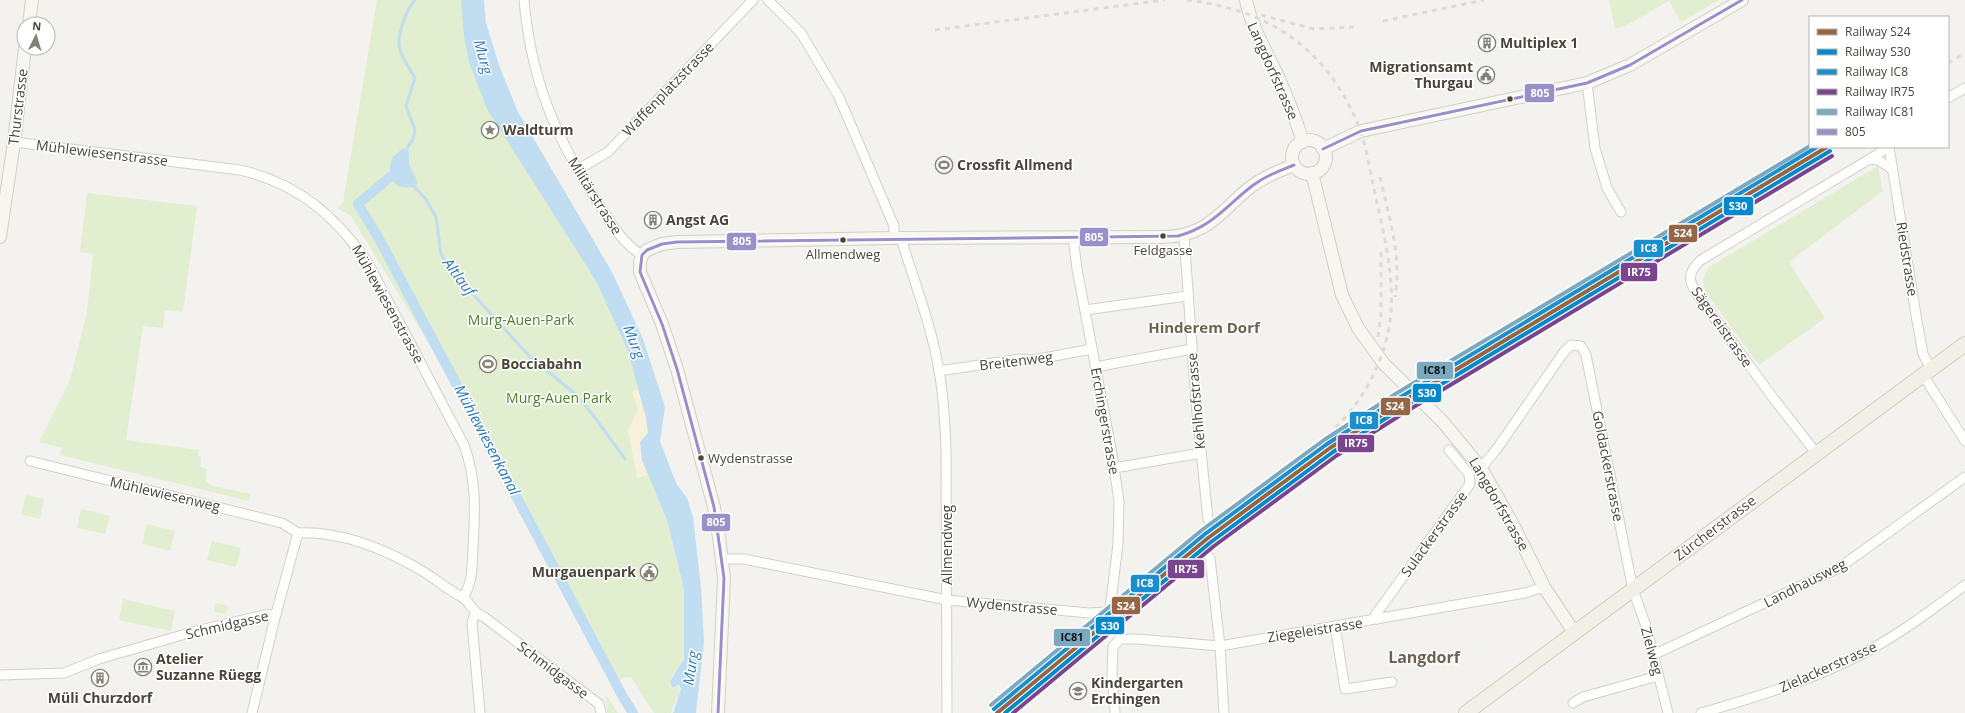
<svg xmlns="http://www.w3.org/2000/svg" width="1965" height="713" viewBox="0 0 1965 713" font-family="'Open Sans',sans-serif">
<rect width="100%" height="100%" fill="#f4f2ee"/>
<g fill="#e1eecf">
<path d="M377,0H469L482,95L596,281L628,351L647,382L642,460L667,520L684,589V659L670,679L671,689L678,686L680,690L671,713H654L631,677L624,678L613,684L608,672L495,452L351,216L337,208L343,202Z"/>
<path d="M1609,0H1719L1681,22L1669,1L1625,26L1615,29Z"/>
<path d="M1878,166L1883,191L1789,262L1825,318L1759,365L1705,291L1703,278L1709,267Z"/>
<path d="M87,193L197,206L183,312L165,310L163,328L143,326L126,440L199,450L198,456L201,457L200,467L207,469L206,481L213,486L250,494L249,501L60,455L62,448L39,442L70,380L87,312L93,254L80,252Z"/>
<path d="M26,495L44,499L40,519L21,514Z"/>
<path d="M81,509L110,516L105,534L77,528Z"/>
<path d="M147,524L175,531L170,551L142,544Z"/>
<path d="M212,541L241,548L236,567L207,560Z"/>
<path d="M123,599L175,611L171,631L119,620Z"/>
<path d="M216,603L228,606L226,614L214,612Z"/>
<path d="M606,696H607L618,713H607Z"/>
</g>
<path fill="#f7f0da" d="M640,387L649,418L648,433L645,441L648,475L637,478L628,430L638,409L632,392Z"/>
<g fill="#c0ddf1">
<path d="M461,0H484L486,23L500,68L518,112L612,272L643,339L665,407L660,441L676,483L687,498L693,517L701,587L704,642L696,713H673L681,689L679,685L672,688L670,681L684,659V589L667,520L642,460L640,442L648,433L646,418L628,351L596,281L487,109L469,62L464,36Z"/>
<path d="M403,148L409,152V165L416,178L417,185L414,187C393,190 386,178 392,158Z"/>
</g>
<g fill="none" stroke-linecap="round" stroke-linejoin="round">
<g stroke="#c0ddf1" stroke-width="3">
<path d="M406,150L413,139L415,130L406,106L415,78C410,69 403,60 400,50C396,37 406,10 415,0"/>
<path d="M414,187L425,198L436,217L441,254L454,276L471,292L530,357L574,393L590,411L625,459"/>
</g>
<path stroke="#c0ddf1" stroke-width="10" d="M390,177L358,204L378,237L623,697L633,713"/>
<defs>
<g id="street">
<path d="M524,0C531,79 555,137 598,203C611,223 621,242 642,255"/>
<path d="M768,0L801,33L839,97L894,226V238"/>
<path d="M1587,83L1595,148L1607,188L1621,212"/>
<path d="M1948,98L1965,88"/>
<path d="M14,142L240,170C297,183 335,215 368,263L464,445C477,481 475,510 473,548C472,566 473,582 463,598"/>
<path d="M1889,147L1916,315L1923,354L1931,369"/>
<path d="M1870,159L1878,160L1892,169"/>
<path d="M577,170L608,152L753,0"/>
<path d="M1184,235L1196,403L1208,519"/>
<path d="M903,238V245C916,286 932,328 939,371C944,397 945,424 946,450L947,713"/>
<path d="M1085,310L1187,296"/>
<path d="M1095,367L1192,349"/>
<path d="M939,371L1020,359L1033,360L1092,349"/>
<path d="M1923,375L1965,441"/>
<path d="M1817,454L1774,399L1702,301C1691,285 1683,276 1701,260L1878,154L1886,147"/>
<path d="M30,461L282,523L298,533"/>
<path d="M1114,468L1201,453"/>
<path d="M1481,468L1496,450L1564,352L1571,345L1581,346L1586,355L1633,590L1646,626L1668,713"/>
<path d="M1210,558L1220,646L1224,713"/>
<path d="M722,559H744L947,600L1089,613L1106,612L1110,609L1118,544L1119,501L1112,454L1077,269L1073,237"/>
<path d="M475,613L472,623L480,713"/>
<path d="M1377,619L1376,614L1379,610L1470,484L1469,474L1449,450"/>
<path d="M1335,626L1345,689L1392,682"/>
<path d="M1653,655L1839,568L1965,477"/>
<path d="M0,675L64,673L99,659L196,631L264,615L276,614L298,533C341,531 387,550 424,572C437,580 448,590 462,597C471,602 470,611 484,617L599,704L601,713"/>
<path d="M1573,703L1583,697L1658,676"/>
<path d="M252,713L276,614"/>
<path d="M1115,713L1112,672L1113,647L1120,639H1137L1220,646L1525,593L1544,587"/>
<path d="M1701,713C1757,697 1812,680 1864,653C1900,634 1933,609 1965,585"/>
</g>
<g id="secondary">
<path d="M1246,0C1252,29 1267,52 1279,79C1288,99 1296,120 1303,142"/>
<path d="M29,24L32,0"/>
<circle cx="1309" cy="157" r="17"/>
<path d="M1323,149L1361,131L1587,83L1630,65L1742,0"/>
<path d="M1312,173L1342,295L1358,328L1384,364L1442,421L1481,468L1511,521L1544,587L1574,632"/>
<path d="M0,237L14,142L25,48"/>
<path d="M718,713L724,578L719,537L714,507L677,369L662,324L640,272V262L642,255L647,250L662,244L677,242L894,238L1163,237C1207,236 1218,214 1248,189C1261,178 1278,171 1294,165"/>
</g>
<path id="primary" d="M1466,713L1965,344"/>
</defs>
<use href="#street" stroke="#d2d0cb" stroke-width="11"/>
<use href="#secondary" stroke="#d3cfc5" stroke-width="14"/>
<use href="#primary" stroke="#d6cebb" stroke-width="16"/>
<use href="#street" stroke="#fdfdfc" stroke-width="9"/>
<use href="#secondary" stroke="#f7f6f1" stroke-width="12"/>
<use href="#primary" stroke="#f2efe6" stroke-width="14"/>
<g stroke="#dbdbda" stroke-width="3" stroke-dasharray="5 5" stroke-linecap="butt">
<path d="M1187,0C1239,6 1287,25 1322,65C1337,82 1348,101 1357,122C1366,143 1369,166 1374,189C1384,235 1398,286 1388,333C1380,369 1361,403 1334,429"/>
<path d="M1261,15L1314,29L1354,27"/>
<path d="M1383,21L1484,0"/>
<path d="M935,30L1165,0"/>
<path d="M1948,63L1965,53"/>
<path d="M1380,177C1389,217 1402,256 1395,297"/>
<path d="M1378,337L1381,313V248"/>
<path d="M1114,617C1141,592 1166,566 1193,541C1255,486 1325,440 1394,395L1810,146"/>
</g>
<defs>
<g id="bus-1">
<path d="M1323,149L1361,131L1587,83L1630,65L1742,0"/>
<path d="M718,713L724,578L714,507L677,369L662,324L640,272L642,255L647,250L662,244L677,242L1178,236C1212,227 1226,206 1252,186C1265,176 1279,171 1294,165"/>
</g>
</defs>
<use href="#bus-1" stroke="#fff" stroke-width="6"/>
<use href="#bus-1" stroke="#9990c9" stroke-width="3"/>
<defs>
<path id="rail-1" d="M997,713L1208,538L1330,448L1402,402L1827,147"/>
<path id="rail-2" d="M1005,713L1211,542L1333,452L1405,406L1830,151"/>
<path id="rail-3" d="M994,709L1205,534L1327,444L1399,398L1817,147"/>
<path id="rail-4" d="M1013,713L1214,546L1336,456L1407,411L1832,156"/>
<path id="rail-5" d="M991,705L1202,530L1324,440L1397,393L1810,146"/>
</defs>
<use href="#rail-1" stroke="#fff" stroke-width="7"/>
<use href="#rail-2" stroke="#fff" stroke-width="7"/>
<use href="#rail-3" stroke="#fff" stroke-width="7"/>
<use href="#rail-4" stroke="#fff" stroke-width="7"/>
<use href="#rail-5" stroke="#fff" stroke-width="7"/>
<use href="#rail-1" stroke="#946644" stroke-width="4"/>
<use href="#rail-2" stroke="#0588cc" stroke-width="4"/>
<use href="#rail-3" stroke="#1a8fce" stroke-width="4"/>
<use href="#rail-4" stroke="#7a448f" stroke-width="4"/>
<use href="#rail-5" stroke="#7da9c0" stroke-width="4"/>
</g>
<defs>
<symbol id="building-ring" viewBox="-11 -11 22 22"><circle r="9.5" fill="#fff" stroke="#868178" stroke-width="1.5"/><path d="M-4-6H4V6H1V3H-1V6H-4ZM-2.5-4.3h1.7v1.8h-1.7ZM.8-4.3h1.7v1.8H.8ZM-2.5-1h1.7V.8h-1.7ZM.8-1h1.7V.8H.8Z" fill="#868178"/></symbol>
<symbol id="civic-ring" viewBox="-11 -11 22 22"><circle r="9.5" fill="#fff" stroke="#868178" stroke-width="1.5"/><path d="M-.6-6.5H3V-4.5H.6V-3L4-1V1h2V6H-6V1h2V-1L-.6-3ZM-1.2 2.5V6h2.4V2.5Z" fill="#868178"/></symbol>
<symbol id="sight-ring" viewBox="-11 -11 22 22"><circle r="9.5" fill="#fff" stroke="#868178" stroke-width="1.5"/><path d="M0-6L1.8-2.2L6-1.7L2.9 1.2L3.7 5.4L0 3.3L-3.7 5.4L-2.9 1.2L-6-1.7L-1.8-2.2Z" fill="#868178"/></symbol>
<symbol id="stadium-ring" viewBox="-11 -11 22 22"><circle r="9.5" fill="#fff" stroke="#868178" stroke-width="1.5"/><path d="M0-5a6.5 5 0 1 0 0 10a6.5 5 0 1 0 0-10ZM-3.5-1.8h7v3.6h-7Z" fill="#868178"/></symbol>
<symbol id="museum-ring" viewBox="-11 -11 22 22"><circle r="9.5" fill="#fff" stroke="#868178" stroke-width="1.5"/><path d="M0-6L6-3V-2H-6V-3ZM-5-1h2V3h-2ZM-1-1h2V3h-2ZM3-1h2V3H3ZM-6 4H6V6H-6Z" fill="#868178"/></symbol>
<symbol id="school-ring" viewBox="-11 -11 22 22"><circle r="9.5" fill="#fff" stroke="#868178" stroke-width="1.5"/><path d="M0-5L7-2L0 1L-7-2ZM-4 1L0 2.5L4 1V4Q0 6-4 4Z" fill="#868178"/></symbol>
</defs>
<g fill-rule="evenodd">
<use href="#building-ring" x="1477" y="33" width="20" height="20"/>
<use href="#civic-ring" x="1476" y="65" width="20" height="20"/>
<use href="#sight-ring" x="480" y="120" width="20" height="20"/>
<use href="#stadium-ring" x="934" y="155" width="20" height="20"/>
<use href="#building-ring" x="643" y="210" width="20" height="20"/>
<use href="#stadium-ring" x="478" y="354" width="20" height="20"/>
<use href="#civic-ring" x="639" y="562" width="20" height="20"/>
<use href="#museum-ring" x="133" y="657" width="20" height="20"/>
<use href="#building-ring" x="90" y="668" width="20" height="20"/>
<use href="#school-ring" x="1068" y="681" width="20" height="20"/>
</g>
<g fill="#4b4439" stroke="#fff" stroke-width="1.5">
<circle cx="1510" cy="99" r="3.5"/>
<circle cx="1163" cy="236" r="3.5"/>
<circle cx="843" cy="240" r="3.5"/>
<circle cx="701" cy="458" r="3.5"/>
</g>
<g text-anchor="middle" stroke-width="3" stroke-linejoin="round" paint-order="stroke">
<g font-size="13" fill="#4b4439" stroke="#fff">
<text x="1163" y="255">Feldgasse</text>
<text x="843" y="259">Allmendweg</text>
<text x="708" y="463" text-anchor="start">Wydenstrasse</text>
</g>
<g font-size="14" font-weight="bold" fill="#4b4439" stroke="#fff" text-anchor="start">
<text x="1500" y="48">Multiplex 1</text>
<text x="1473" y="72" text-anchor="end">Migrationsamt<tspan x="1473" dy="16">Thurgau</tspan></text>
<text x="503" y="135">Waldturm</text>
<text x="957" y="170">Crossfit Allmend</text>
<text x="666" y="225">Angst AG</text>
<text x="501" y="369">Bocciabahn</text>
<text x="636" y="577" text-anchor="end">Murgauenpark</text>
<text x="156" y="664">Atelier<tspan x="156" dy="16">Suzanne Rüegg</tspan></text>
<text x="1091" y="688">Kindergarten<tspan x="1091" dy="16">Erchingen</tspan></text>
<text x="100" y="703" text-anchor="middle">Müli Churzdorf</text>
</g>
<g font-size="14" fill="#4b4439" stroke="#fff">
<text transform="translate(1273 71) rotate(66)" y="5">Langdorfstrasse</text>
<text transform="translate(668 89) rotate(-46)" y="5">Waffenplatzstrasse</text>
<text transform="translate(18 107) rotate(-83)" y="5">Thurstrasse</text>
<text transform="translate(102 153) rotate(7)" y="5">Mühlewiesenstrasse</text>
<text transform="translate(595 196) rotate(58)" y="5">Militärstrasse</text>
<text transform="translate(1907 259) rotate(81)" y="5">Riedstrasse</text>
<text transform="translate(388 304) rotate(61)" y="5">Mühlewiesenstrasse</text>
<text transform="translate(1722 327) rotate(55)" y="5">Sägereistrasse</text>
<text transform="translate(1016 361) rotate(-7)" y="5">Breitenweg</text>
<text transform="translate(1196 401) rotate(-95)" y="5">Kehlhofstrasse</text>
<text transform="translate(1105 421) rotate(80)" y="5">Erchingerstrasse</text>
<text transform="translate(1608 466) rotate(79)" y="5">Goldackerstrasse</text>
<text transform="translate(165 494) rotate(13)" y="5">Mühlewiesenweg</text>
<text transform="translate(1499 504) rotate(60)" y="5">Langdorfstrasse</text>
<text transform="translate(1715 528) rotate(-37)" y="5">Zürcherstrasse</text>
<text transform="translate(1434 534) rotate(-54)" y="5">Sulackerstrasse</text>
<text transform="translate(947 545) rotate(-90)" y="5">Allmendweg</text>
<text transform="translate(1805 583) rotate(-27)" y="5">Landhausweg</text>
<text transform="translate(1012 606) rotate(5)" y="5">Wydenstrasse</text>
<text transform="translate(227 625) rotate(-13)" y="5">Schmidgasse</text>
<text transform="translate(1315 630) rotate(-9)" y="5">Ziegeleistrasse</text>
<text transform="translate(1652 651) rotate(75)" y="5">Zielweg</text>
<text transform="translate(1828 667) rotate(-24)" y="5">Zielackerstrasse</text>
<text transform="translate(553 670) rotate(37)" y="5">Schmidgasse</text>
</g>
<g font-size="14" fill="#4a7f2a" stroke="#fff">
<text x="521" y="325">Murg-Auen-Park</text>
<text x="559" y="403">Murg-Auen Park</text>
</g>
<g font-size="15" font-style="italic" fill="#2e7ab2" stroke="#fff">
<text transform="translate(483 57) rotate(75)" y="5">Murg</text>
<text transform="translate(459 277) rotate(53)" y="5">Altlauf</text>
<text transform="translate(634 342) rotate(69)" y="5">Murg</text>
<text transform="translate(487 440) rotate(62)" y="5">Mühlewiesenkanal</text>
<text transform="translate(691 668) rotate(-81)" y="5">Murg</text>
</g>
<g font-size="15" font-weight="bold" fill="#6e6250" stroke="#fff">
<text x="1204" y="333">Hinderem Dorf</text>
</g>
<g font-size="16" font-weight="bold" fill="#6e6250" stroke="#fff">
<text x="1424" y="663">Langdorf</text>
</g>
</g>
<g stroke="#fff" stroke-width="1.5">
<rect x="1524" y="83" width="31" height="20" rx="4" fill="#9990c9"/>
<rect x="1723" y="196" width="31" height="20" rx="4" fill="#0588cc"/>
<rect x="1668" y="224" width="30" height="19" rx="4" fill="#946644"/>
<rect x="1079" y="227" width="30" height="20" rx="4" fill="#9990c9"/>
<rect x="726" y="232" width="31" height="19" rx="4" fill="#9990c9"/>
<rect x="1633" y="239" width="31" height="19" rx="4" fill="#1a8fce"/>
<rect x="1620" y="262" width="38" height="20" rx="4" fill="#7a448f"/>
<rect x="1416" y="361" width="38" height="19" rx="4" fill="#7da9c0"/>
<rect x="1412" y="383" width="30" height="20" rx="4" fill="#0588cc"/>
<rect x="1380" y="397" width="31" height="19" rx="4" fill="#946644"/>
<rect x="1349" y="411" width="30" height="19" rx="4" fill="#1a8fce"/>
<rect x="1337" y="434" width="38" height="19" rx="4" fill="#7a448f"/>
<rect x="701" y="513" width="30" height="19" rx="4" fill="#9990c9"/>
<rect x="1167" y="559" width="38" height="20" rx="4" fill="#7a448f"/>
<rect x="1130" y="574" width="30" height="19" rx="4" fill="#1a8fce"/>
<rect x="1111" y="596" width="30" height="19" rx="4" fill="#946644"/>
<rect x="1095" y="616" width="30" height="19" rx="4" fill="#0588cc"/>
<rect x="1053" y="628" width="38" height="19" rx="4" fill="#7da9c0"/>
</g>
<g font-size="11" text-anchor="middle" font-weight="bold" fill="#fff">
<text x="1540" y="97">805</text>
<text x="1738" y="210">S30</text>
<text x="1683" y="237">S24</text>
<text x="1094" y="241">805</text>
<text x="742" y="245">805</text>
<text x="1649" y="252">IC8</text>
<text x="1639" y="276">IR75</text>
<text x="1427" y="397">S30</text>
<text x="1395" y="410">S24</text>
<text x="1364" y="424">IC8</text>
<text x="1356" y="447">IR75</text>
<text x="716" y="526">805</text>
<text x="1186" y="573">IR75</text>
<text x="1145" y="587">IC8</text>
<text x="1126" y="610">S24</text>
<text x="1110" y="630">S30</text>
</g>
<g font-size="11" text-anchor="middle" font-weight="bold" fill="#111">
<text x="1435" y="374">IC81</text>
<text x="1072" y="641">IC81</text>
</g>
<rect x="1809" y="16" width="140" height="132" fill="#ffffff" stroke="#b7b4b0"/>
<rect x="1817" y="29" width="20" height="6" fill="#946644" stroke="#b7b4b0"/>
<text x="1845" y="36" font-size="12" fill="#4b4439">Railway S24</text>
<rect x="1817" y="49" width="20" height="6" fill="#0588cc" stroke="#b7b4b0"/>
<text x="1845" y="56" font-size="12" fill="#4b4439">Railway S30</text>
<rect x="1817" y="69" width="20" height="6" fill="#1a8fce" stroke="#b7b4b0"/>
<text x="1845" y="76" font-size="12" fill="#4b4439">Railway IC8</text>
<rect x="1817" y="89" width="20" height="6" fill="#7a448f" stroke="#b7b4b0"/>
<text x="1845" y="96" font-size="12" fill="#4b4439">Railway IR75</text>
<rect x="1817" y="109" width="20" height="6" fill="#7da9c0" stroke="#b7b4b0"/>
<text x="1845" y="116" font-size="12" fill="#4b4439">Railway IC81</text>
<rect x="1817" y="129" width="20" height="6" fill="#9990c9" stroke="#b7b4b0"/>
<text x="1845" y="136" font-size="12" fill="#4b4439">805</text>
<g transform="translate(36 36) rotate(5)"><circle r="19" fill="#ffffff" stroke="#b7b4b0"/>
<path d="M0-3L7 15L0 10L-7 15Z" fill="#868178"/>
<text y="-6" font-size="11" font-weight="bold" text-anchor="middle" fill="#4b4439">N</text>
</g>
</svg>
